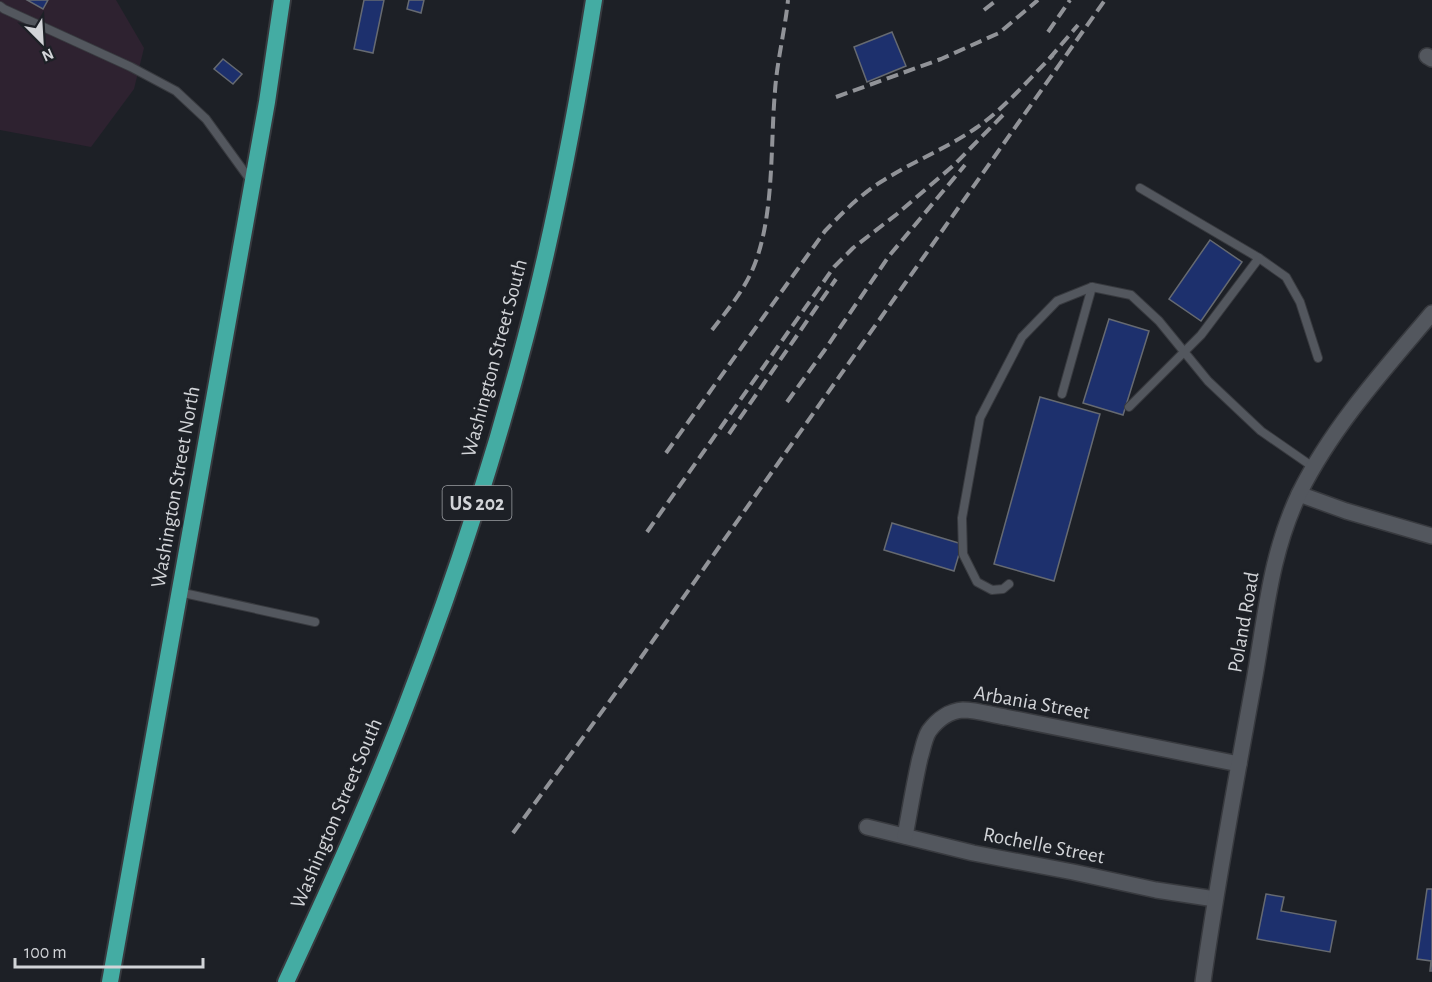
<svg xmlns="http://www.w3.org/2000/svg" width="1432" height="982" viewBox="0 0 1432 982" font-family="'Alegreya Sans',sans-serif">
<rect width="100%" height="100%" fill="#1d2026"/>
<path fill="#2e2230" d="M0,0H116L144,48L134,89L91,147L0,130Z"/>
<g fill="#1d306d" stroke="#666a71" stroke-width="1.5">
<path d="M27,0H48L43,9Z"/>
<path d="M364,0H384L373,53L354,49Z"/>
<path d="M409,0H424L421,13L407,9Z"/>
<path d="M892,32L906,66L867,82L854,47Z"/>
<path d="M223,59L242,74L233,84L214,69Z"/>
<path d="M1210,240L1242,262L1201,321L1169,299Z"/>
<path d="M1109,319L1149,331L1123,415L1083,403Z"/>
<path d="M1040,397L1100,414L1054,581L994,564Z"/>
<path d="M892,523L962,544L954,571L884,550Z"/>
<path d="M1427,889H1432V971H1430L1431,961L1417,959Z"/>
<path d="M1266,894L1284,897L1281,911L1336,921L1330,952L1257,939Z"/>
</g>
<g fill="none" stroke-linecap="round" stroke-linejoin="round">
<defs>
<g id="service">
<path d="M0,6L4,9L131,67L176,91L206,119L251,181"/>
<path d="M1259,258L1286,277L1300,302L1318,358"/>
<path d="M1062,394L1092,287L1131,295L1159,321L1208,381L1261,431L1313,467"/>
<path d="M1129,407L1201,335L1259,258L1140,188"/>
<path d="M1009,584L1003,589L992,590L977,582L963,554L962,518L980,418L1022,337L1057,301L1092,287"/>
<path d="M179,592L315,622"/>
</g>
<g id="minor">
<path d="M1427,56L1432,59"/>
<path d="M1299,494L1346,511L1432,536"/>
<path d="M867,827L973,853L1073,872L1156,890L1215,899"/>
<path d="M905,836C910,810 914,784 920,758C923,749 924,739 929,731C937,720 949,711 963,710C977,710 992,715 1005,717L1239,764"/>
</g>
<path id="tertiary" d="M1203,982C1217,881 1236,781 1254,681C1266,615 1270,554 1300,492C1333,426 1384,370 1432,313"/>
<g id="trunk">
<path d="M110,982L267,102L282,0"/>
<path d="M286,982C329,889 372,796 408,701C454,582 494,459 526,336C555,225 576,113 594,0"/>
</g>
</defs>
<use href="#service" stroke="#383a3f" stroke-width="10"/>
<use href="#minor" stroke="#383a3f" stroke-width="18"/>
<use href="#tertiary" stroke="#383a3f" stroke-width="18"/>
<use href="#trunk" stroke="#383a3f" stroke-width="20"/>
<use href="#service" stroke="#53575e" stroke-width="8"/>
<use href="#minor" stroke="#53575e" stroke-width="15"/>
<use href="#tertiary" stroke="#53575e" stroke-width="15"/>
<use href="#trunk" stroke="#44aca3" stroke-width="16"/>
<g stroke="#919398" stroke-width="4" stroke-dasharray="12 6" stroke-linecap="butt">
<path d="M984,10L997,0"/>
<path d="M1048,32L1070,0"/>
<path d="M1049,59L1078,25"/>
<path d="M836,97L941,59L999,33L1038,0"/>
<path d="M712,330C726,312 741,294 751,273C775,221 770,148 775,91C777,61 785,30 788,0"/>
<path d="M787,402L824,351L889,256L965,165"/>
<path d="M729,434L836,279"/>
<path d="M666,453L825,231C843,212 862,193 884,180C914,161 947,148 976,128C1005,108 1028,80 1053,55"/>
<path d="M647,532L834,267L853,248L897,214L954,165L1003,115"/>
<path d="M513,833L628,676L1105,0"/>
</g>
</g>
<g text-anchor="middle" stroke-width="6" stroke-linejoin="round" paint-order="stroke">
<rect fill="#1d2026" stroke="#9c9ea3" stroke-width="1.5" x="442.5" y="486" width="69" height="34" rx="4.5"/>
<g font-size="20" font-weight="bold" fill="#d2d4d8">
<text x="477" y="510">US 202</text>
</g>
<g font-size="21" fill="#d2d4d8" stroke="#1d2026">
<text transform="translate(494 358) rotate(-75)" y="7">Washington Street South</text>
<text transform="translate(175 487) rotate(-80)" y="7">Washington Street North</text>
<text transform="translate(1243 622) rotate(-80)" y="7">Poland Road</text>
<text transform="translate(1032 702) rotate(10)" y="7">Arbania Street</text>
<text transform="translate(336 813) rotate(-67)" y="7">Washington Street South</text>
<text transform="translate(1044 845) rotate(11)" y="7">Rochelle Street</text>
</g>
</g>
<g transform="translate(42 42) rotate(156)" stroke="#1d2026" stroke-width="4.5" paint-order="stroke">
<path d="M0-4.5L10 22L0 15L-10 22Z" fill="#d2d4d8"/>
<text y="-9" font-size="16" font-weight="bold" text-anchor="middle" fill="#d2d4d8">N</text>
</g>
<path d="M15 958v9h188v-9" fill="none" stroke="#d2d4d8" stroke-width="3"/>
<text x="24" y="958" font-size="18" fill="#d2d4d8" stroke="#1d2026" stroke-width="4.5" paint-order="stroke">100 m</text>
</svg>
